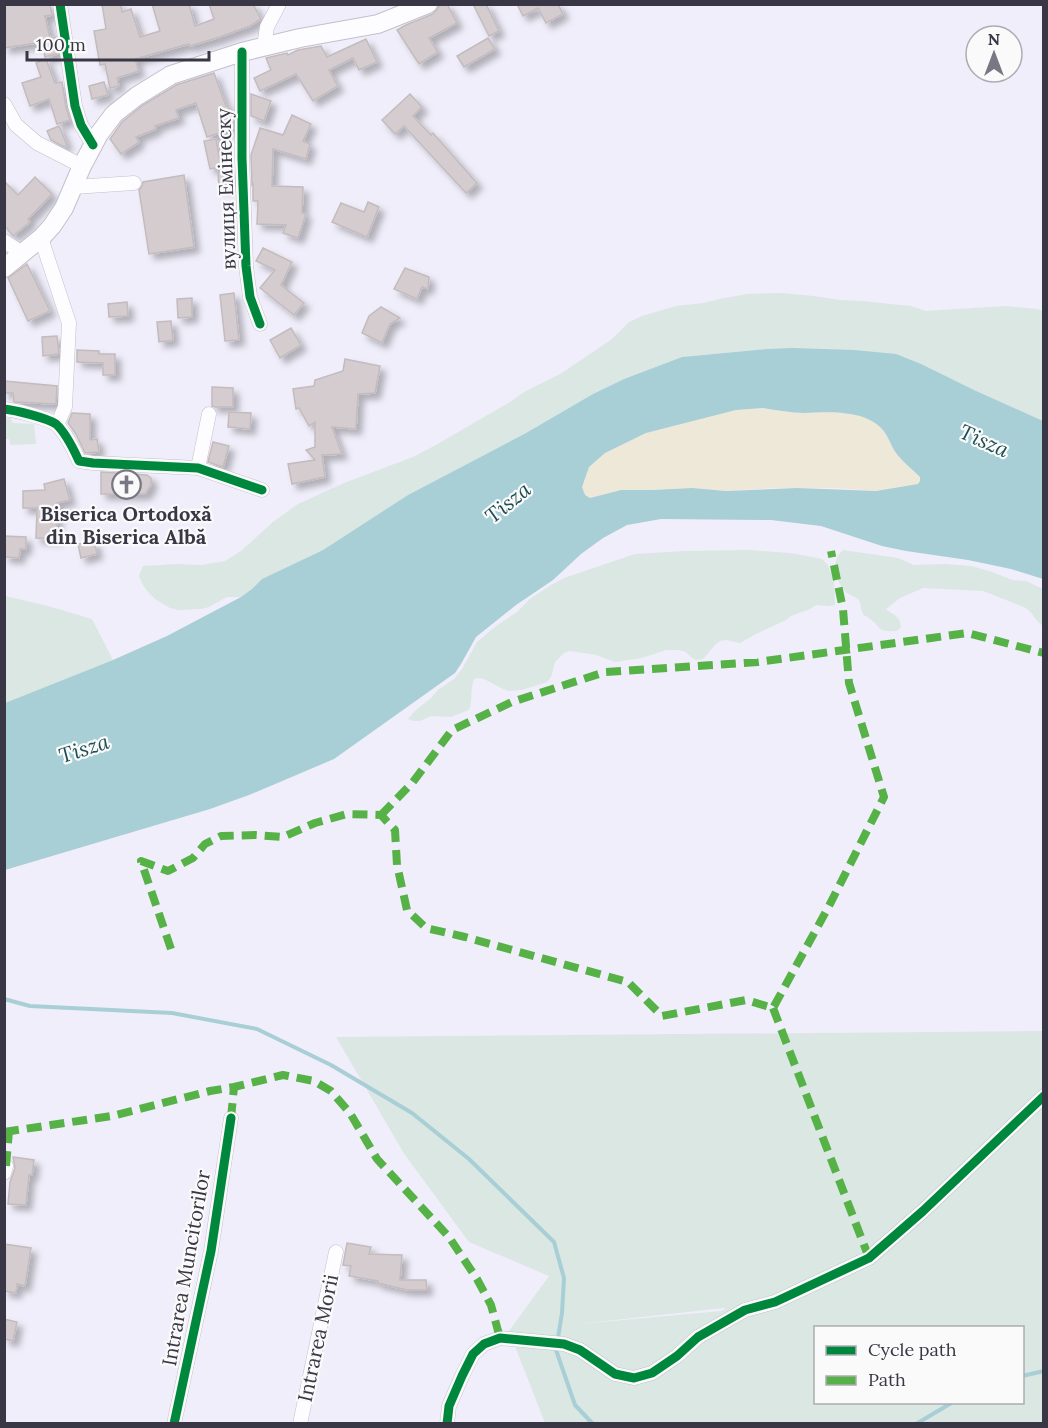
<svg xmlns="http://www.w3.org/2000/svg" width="1048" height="1428" viewBox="0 0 1048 1428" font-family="Lora,serif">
<defs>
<filter id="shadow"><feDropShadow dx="5.5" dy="5.5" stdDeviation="3" flood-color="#0004"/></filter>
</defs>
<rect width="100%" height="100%" fill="#f0eefa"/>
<g fill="#dbe7e3" fill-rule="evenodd">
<path d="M780,293L814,296L840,300L863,301L891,304L911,306L926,311L1005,306L1037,309L1043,311V421L974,390L951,379L767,349L682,357L624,379L593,394L526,433L408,495L323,550L262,579L252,589L241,597H227L209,607L201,609L179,610L170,608L155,599L148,592L143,585L139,576L143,566L177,564L201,565L225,561L241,551L273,522L298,504L344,483L413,457L434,446L510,402L524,392L562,373L612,339L629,322L642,316L676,306L703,303L724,298L748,294Z"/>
<path d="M5,418H10L13,423L34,424L36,444L10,445L9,439H5Z"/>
<path d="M747,550L791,553L822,559L827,564L834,580L835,605L828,606L816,605L810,609L791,616L786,620L756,634L740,643L726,640L720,641L715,645L703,659L696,660L691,657L686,652L679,650H666L642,658L615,662L596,655L570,651L564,653L555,662L551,677L547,682L522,690L509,691L503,689L486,680L480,678L474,679C470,689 473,700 469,710L451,717L431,716L420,721H414L408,719L416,710L431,698L439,689L454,679L462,669L477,642L496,626L517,612L530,599L551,585L564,578L635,554L685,551Z"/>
<path d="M843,550L898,558L914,565L945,564L971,566L989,571L1013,580L1026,581L1043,589V626C1036,622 1033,613 1026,608L983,591L923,588L900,598L886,609C894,616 900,615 901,627L897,631C875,632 883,628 869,618C864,614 865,618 862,612C860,607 862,603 858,599C854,596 849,595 846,592C835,581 830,560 843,550Z"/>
<path d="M5,596L48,606L92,619L113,660L5,703Z"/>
<path d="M1043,1031V1423H545L509,1331L549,1276L469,1242L405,1155L336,1037ZM725,1309L721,1311L579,1324L724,1308ZM816,1328H1022V1402H816Z"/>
</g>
<path fill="#eee8d9" d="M764,408C777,410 791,413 805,413C827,412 862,410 880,427C887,433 890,443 894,450C901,461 911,469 920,477V481L918,484L876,491L835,488H774L726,491L692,488L653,490H621L590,498L585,495L582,487L589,467L605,453L646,433L736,410Z"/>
<path fill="#a8ced6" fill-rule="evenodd" d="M793,348L854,350L896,354L921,364L974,390L1043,421V579L1011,569L968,560L906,551L882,546L821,526L771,520L661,519L627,525L603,538L581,554L553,580L516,605L476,637L461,664L455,673L334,759L249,795L210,809L5,870V703L113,660L167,636L241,597L252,589L262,579L323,550L408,495L526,433L593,394L624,379L682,357L767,349ZM763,408C777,410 791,413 805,413C827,412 862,410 880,427C887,433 890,443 894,450C901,461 911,468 920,477V481L918,484L876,491L797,488L726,491L692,488L653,490H621L590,498L585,495L582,487L589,467L605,453L646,433L736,410Z"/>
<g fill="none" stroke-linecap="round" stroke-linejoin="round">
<g stroke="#a8ced6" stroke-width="4">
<path d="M4,999L30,1006L172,1013L257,1029L331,1065L412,1113L469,1159L554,1242L564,1278L562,1313L556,1350L575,1405L593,1424"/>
<path d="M1022,1376L1044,1371"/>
<path d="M916,1424L953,1402"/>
</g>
</g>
<g fill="#d4ccce" stroke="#c3bbbe" stroke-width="1.5" filter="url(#shadow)">
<path d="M4,4H50L52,15L45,16L50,38L56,37L58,54L45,57L42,42L4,48Z"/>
<path d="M102,4H121L122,12L131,9L140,37L160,31L152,4H189L195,26L214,19L209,4H253L261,19L250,26L220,37L190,46L189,44L135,59L139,71L117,78L119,86L110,88L105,64L100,65L94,31L106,29Z"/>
<path d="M441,4H447L457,23L429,38L438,52L419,64L397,30L406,25L433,14Z"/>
<path d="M473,4H486L499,31L489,36Z"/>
<path d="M517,4H558L563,14L546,23L538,8L523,16Z"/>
<path d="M488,38L495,49L464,67L457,56Z"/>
<path d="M366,39L377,62L359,70L353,58L329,70L338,86L313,101L296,74L260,91L254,78L271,70L266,58L287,53L288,55L298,50L321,46L327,57Z"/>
<path d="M46,59L55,83L62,82L66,107L70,120L57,124L49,99L30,106L22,83L41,77L36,63Z"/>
<path d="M214,73L226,106L228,105L233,122V129L207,137L196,103L176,110L179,118L155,126L156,129L136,137L139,142L121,154L110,139L122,122L143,105L176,85Z"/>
<path d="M104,82L108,95L92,99L89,86Z"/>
<path d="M251,94L271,101L264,121L251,116Z"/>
<path d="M410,94L422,107L413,116L431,135L433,133L477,183L466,193L404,126L395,134L382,120Z"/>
<path d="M292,115L311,124L303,141L310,144L306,159L273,149L272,186L303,187L302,213L306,214L298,238L283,233L286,225L257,224L258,201H253V184L252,185L251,155L260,128L283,135Z"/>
<path d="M59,126L67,145L64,147L51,140L47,131Z"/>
<path d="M216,139L221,167L210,169L204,141Z"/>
<path d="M233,170L234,186L219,188L218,172Z"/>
<path d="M184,175L194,247L149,254L139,190L142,186L143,182Z"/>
<path d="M35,177L52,194L28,219L30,222L13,236L4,225V181L18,195Z"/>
<path d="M368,202L379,207L367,237L332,222L341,203L364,212Z"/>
<path d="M263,248L292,262L281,285L304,303L294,315L260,288L275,270L256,261Z"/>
<path d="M27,264L50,311L28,321L8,278Z"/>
<path d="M405,268L429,277L428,289L422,287L417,299L394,289Z"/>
<path d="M234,293L239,340L225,341L220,295Z"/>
<path d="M192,298V317L178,318L177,299Z"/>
<path d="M127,302L128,316L109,317L108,304Z"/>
<path d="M381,307L400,318L390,324L382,343L362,333L369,316Z"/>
<path d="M171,321L173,340L159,342L157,322Z"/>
<path d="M291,328L301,345L280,358L270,340Z"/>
<path d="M57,336L59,354L43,356L42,337Z"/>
<path d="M77,350L99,351V354H115V375H103V363L77,362Z"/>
<path d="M345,359L380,366L375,393L358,394L356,429L332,427L342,454L322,455L325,477L292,484L288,464L315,460L306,450L315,447V422L309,426L299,408L296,409L293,389L314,386L315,380L343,371Z"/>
<path d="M4,381L57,386L56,404L14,402L13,393H4Z"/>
<path d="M212,387L233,388V407H215L212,406Z"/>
<path d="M229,412L251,413L250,429L228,427Z"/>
<path d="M72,413L90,414V440L97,439L99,452L85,453L76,434L68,423Z"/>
<path d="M213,442L229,446L223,467L208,462Z"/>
<path d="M101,472L147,475L151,478V485L145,494H101Z"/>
<path d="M64,479L70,500L57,503L56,539L36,538L37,508H23V491L45,490L44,484Z"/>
<path d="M4,536L26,537V549H20L19,558L4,557Z"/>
<path d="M94,541L97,554L81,558L78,544Z"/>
<path d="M13,1157L34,1160L32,1175H29L26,1205L8,1204L10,1182L15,1168Z"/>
<path d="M347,1243L371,1247L369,1254L402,1255L400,1280H426L427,1290H407L377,1283L378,1281L349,1276L351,1266L343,1265Z"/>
<path d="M4,1244L31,1248L25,1286L17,1284L16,1293L4,1291Z"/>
<path d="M4,1319L17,1322L13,1341L4,1339Z"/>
</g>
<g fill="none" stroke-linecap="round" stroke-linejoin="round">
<defs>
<g id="minor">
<path d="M60,4L75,106L81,125L93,145"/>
<path d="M264,46L267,27L279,4"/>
<path d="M242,52V158L246,266L250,297L260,324"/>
<path d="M4,104L16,125L37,143L82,166"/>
<path d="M74,187L134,183"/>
<path d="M41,238L69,323L65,407L57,425"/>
<path d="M4,241L22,253"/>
<path d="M4,409C15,410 47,418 56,424C65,432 74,450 79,461L93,463L198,468L262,490"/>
<path d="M198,468L209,414"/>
<path d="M4,1173L6,1166"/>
<path d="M174,1424L211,1251L231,1118"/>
<path d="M300,1424L336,1252"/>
<path d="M447,1424L449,1406L462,1376L473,1354L484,1344L500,1338L564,1344L580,1350L615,1374L634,1378L652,1373L677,1356L698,1337L745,1310L775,1302L869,1258L923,1211L1044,1096"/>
</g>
<path id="major" d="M4,268L41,238L52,226L64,208L82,166L99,134L114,114L137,96L171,75L242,52L300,38L378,24L428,4"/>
</defs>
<use href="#minor" stroke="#c2c0cb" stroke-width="15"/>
<use href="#major" stroke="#c2c0cb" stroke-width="20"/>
<use href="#minor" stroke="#fdfcfe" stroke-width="14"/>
<use href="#major" stroke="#fdfcfe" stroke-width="18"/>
<g stroke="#56b247" stroke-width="8" stroke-dasharray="15 8" stroke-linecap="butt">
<path d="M381,815L413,782L452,730L512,702L605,672L758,662L967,633L1044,653"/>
<path d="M171,949L141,861L168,871L193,858L205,844L221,836L255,835L283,837L315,823L347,814L381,815L395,830L397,865L407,910L426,928L465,937L628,982L662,1016L746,1000L773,1008L829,906L884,797L849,683L843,609L831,551"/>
<path d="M773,1008L869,1258"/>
<path d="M231,1118L234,1087"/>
<path d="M4,1132L112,1116L210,1091L234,1087L283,1075L314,1081L331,1091L350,1113L377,1159L449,1237L477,1279L491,1305L500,1338"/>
<path d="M6,1166L9,1131"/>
</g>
<defs>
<g id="cycleway">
<path d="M60,4L75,106L81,125L93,145"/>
<path d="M242,52V158L246,266L250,297L260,324"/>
<path d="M4,409C15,410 47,418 56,424C65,432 74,450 79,461L93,463L198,468L262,490"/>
<path d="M174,1424L211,1251L231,1118"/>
<path d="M447,1424L449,1406L462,1376L473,1354L484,1344L500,1338L564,1344L580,1350L615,1374L634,1378L652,1373L677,1356L698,1337L745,1310L775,1302L869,1258L923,1211L1044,1096"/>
</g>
</defs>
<use href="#cycleway" stroke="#fafafa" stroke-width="13"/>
<use href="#cycleway" stroke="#00873e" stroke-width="9"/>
</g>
<defs>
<symbol id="church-ring" viewBox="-11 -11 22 22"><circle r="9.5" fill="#fafafa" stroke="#797784" stroke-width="1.5"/><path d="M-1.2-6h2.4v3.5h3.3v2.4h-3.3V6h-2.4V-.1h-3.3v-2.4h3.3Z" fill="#797784"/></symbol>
</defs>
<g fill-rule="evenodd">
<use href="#church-ring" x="110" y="468" width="33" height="33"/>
</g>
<g text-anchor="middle" stroke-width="4.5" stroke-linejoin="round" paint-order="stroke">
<g font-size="20" fill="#393745" stroke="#fafafa">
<text transform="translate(226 189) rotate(-92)" y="7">вулиця Емінеску</text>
<text transform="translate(186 1268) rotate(-80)" y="7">Intrarea Muncitorilor</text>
<text transform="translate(318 1338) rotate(-78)" y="7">Intrarea Morii</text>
</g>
<g font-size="20" font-weight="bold" fill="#393745" stroke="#fafafa">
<text x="126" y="521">Biserica Ortodoxă<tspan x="126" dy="23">din Biserica Albă</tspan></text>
</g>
<g font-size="21" font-style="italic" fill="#1b4d52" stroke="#fafafa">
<text transform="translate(984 441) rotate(24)" y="7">Tisza</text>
<text transform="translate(508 503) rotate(-39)" y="7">Tisza</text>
<text transform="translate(84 749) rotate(-18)" y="7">Tisza</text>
</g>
</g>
<rect width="1048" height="1428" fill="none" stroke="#393745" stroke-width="12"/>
<rect x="814" y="1326" width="210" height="78" fill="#fafafa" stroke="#adacb2" stroke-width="1.5"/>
<rect x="826" y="1346" width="30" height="9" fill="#00873e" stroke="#adacb2" stroke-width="1.5"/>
<text x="868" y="1356" font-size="18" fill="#393745">Cycle path</text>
<rect x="826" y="1376" width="30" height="9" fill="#56b247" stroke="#adacb2" stroke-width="1.5"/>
<text x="868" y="1386" font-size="18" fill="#393745">Path</text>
<g transform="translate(994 54)"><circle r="28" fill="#fafafa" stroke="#adacb2" stroke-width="1.5"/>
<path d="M0-4.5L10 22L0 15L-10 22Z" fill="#797784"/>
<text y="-9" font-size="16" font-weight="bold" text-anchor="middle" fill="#393745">N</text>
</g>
<path d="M27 51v9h182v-9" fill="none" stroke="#393745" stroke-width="3"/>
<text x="36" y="51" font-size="18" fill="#393745" stroke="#fafafa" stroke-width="4.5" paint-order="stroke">100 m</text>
</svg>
